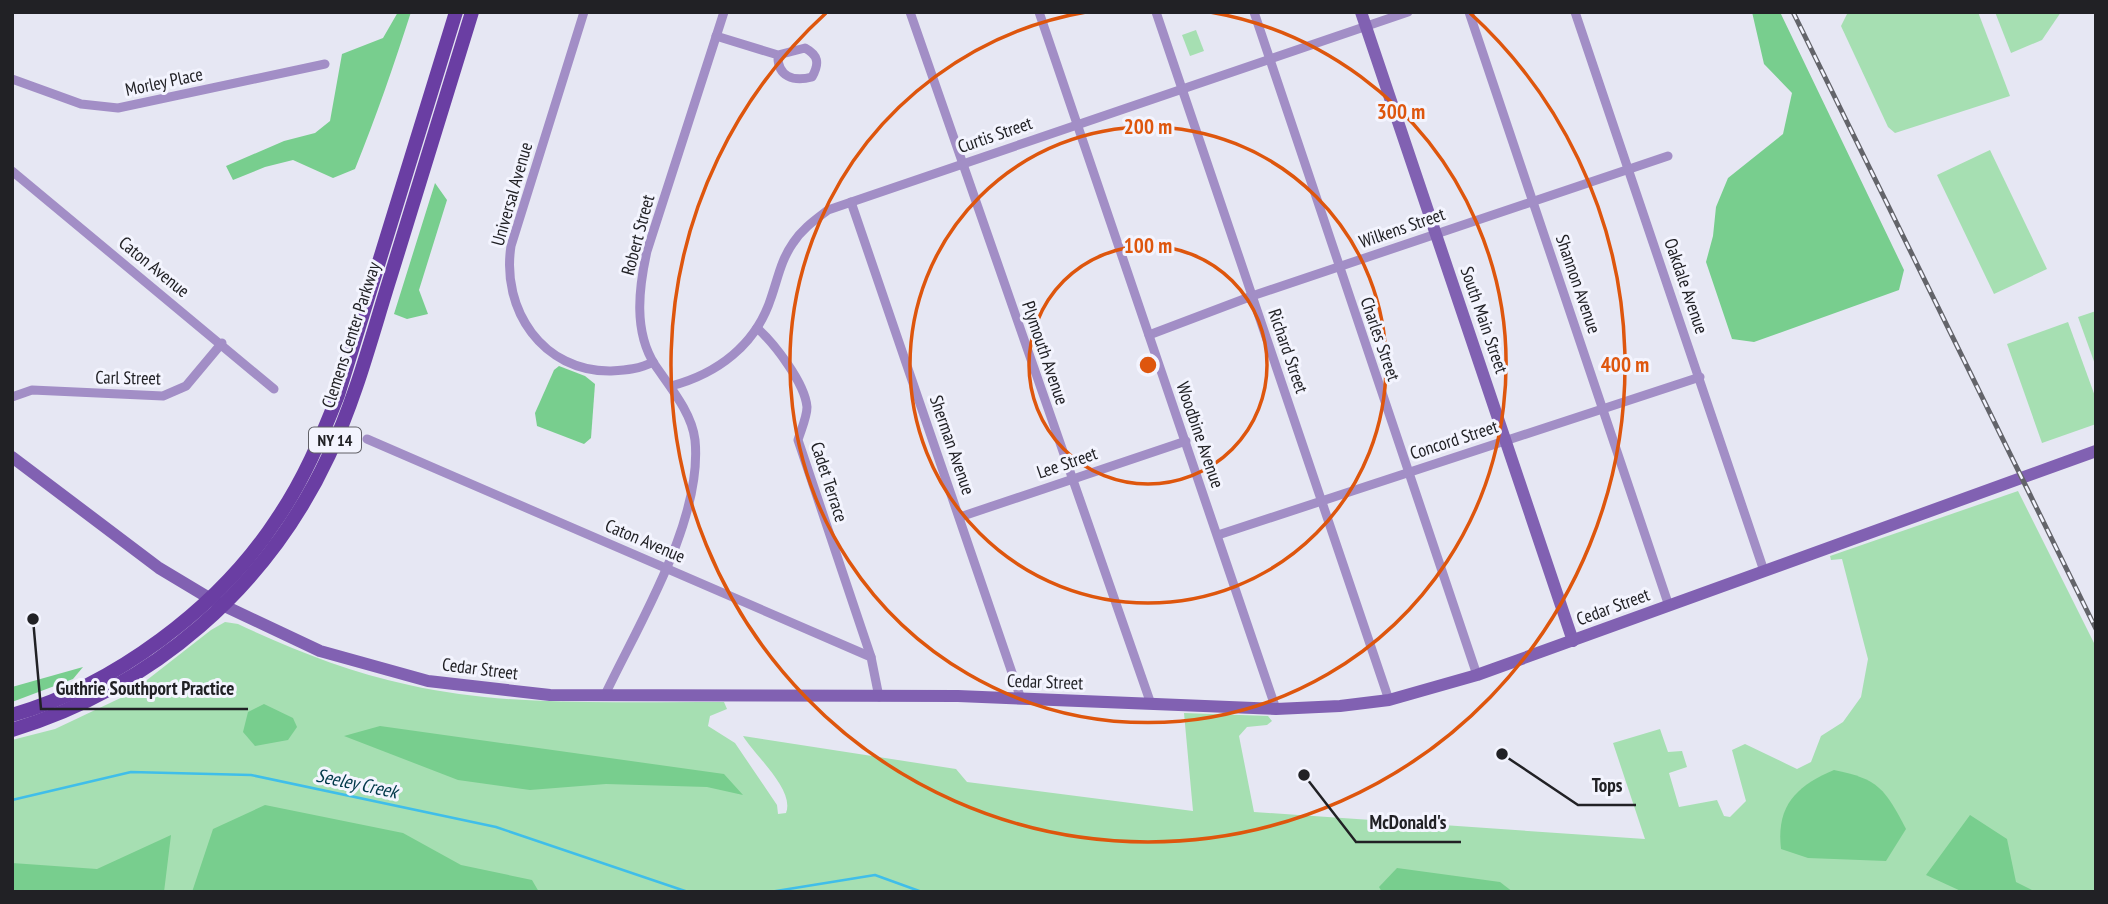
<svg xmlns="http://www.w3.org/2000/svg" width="2108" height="904" viewBox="0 0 2108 904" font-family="'PT Sans Narrow',sans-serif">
<rect width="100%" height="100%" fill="#e6e7f3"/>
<g fill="#a6dfb2">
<path d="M1848,12H1978L2010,96L1895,133L1888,127L1841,26Z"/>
<path d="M1995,12H2061L2042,40L2011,53Z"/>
<path d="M1196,30L1204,51L1190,56L1182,35Z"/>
<path d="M1990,150L2047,269L1994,294L1937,175Z"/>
<path d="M2096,311V367L2078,317Z"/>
<path d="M2068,322L2096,399V424L2042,443L2007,344Z"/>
<path d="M2018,491L2096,647V892H12V740L55,729L129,694L211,630L225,622L238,624C293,650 349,672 409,685C511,708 620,701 724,702L727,709L710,716L708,726L735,743L777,805L778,814L786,813C795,790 756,757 743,736L956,769L967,782L1193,811L1184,713L1268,716L1272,721L1267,725L1247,727L1239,736L1254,812L1645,839L1613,743L1660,729L1668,752L1682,751L1687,767L1669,773L1679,807L1717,800L1724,816L1730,817L1746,801L1732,750L1745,744L1797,769L1811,762L1821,736L1843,722L1861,697L1868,659L1842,559L1831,560L1830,556Z"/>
</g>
<g fill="#78ce8e">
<path d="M398,12H411C394,65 376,117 355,169L333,178L293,160L265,167L233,180L226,166L284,141L315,133L330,121L342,54L383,38Z"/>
<path d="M1752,12H1780L1904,270L1899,290L1754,342L1732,339L1706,262L1713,236L1716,207L1728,178L1783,134L1792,93L1764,64Z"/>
<path d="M435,183L447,200L419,290L428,314L407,319L394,314Z"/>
<path d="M559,366L585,376L595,384L591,438L584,444L537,426L535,413L554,370Z"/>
<path d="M83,667L73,679L12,702V687Z"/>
<path d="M264,704L293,718L297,727L288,740L255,746L243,732L248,712Z"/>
<path d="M380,726L724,774L743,795L707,787L606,784L530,790L458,780L344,736Z"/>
<path d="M1834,770C1879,779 1885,789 1906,829L1886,861L1808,858L1781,849C1776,806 1796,786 1834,770Z"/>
<path d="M265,805L403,833L461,865L532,880L539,892H192L213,829Z"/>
<path d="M1970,815L2007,839L2016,882L2036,892H1963L1926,875Z"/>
<path d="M171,835L164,892H12V863L97,869Z"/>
<path d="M1397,868L1500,882L1513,892H1382L1379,887Z"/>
</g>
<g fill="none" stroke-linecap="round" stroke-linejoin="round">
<g stroke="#40bee9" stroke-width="2.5">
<path d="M12,800L131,772L251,775L496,827L688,892"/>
<path d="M770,892L875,875L922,892"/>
</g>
<g stroke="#a28ec6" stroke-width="9">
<path d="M584,12L511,246C501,310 543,372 611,371C626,370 640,369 653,362"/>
<path d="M910,12L1151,704"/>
<path d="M1039,12L1276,709"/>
<path d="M1156,12L1389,700"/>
<path d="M1254,12L1477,675"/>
<path d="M1469,12L1669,606"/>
<path d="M1575,12L1764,571"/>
<path d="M716,36L778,55L805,48C818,55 820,63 812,77C794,82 777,77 778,55"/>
<path d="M12,79L81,104L118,108L325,64"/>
<path d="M12,171L274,389"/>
<path d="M851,202L1021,699"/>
<path d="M757,328C774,343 805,383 807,407C807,417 801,430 798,440L871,657"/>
<path d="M1149,335L1252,296L1668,156"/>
<path d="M671,386C717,374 756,345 771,298C778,278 781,260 793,243C802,229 815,220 828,210L1408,12"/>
<path d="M12,397L32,390L163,396L186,386L222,343"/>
<path d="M367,439L871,657L879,697"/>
<path d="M960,517L1186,441"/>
<path d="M1218,535L1700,377"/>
<path d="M605,695C639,623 703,520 695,440C692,413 670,387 655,365C633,331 639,287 647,251L724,12"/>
</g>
<g stroke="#8161b2" stroke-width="12">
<path d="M1361,12L1573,641"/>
<path d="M12,457L159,568L214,601L320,651L428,681L550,695L958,696L1276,709L1340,706L1389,700L1477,675L2096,451"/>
</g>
<g stroke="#6a3ea3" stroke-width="14">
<path d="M12,715C114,686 219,608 277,519C303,481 321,439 338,395L456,12"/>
<path d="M12,730C153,687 267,588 329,455C356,398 372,335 391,275C418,187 445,100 472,12"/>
</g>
<defs>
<path id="rail" d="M1793,12L2096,629"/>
</defs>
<use href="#rail" stroke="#63646a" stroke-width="5"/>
<use href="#rail" stroke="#f3f4fe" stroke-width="2.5" stroke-dasharray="8" stroke-linecap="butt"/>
</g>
<g fill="none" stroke="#de560d" stroke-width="3.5">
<circle cx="1148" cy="365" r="119"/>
<circle cx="1148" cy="365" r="238"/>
<path d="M1210 12A358 358 0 1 1 1086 12"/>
<path d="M1470 13A477 477 0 1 1 826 13"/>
</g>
<g text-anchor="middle" stroke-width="6" stroke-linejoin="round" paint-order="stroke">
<rect fill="#f3f4fe" stroke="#606066" stroke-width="2" x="309" y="427.5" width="52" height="25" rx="5"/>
<g font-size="16" font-weight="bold" fill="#212125">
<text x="335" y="446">NY 14</text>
</g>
<g font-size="18" fill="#212125" stroke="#f3f4fe">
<text transform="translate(164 82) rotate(-12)" y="6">Morley Place</text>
<text transform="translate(995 135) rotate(-19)" y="6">Curtis Street</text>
<text transform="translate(512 194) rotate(-74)" y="6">Universal Avenue</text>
<text transform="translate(1402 228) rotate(-19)" y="6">Wilkens Street</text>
<text transform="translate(638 235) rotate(-75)" y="6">Robert Street</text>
<text transform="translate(154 267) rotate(39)" y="6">Caton Avenue</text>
<text transform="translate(1578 284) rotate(71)" y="6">Shannon Avenue</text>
<text transform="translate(1686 286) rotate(71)" y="6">Oakdale Avenue</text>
<text transform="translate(1484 320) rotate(71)" y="6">South Main Street</text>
<text transform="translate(351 335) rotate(-72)" y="6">Clemens Center Parkway</text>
<text transform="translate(1380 339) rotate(71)" y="6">Charles Street</text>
<text transform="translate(1288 351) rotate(71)" y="6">Richard Street</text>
<text transform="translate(1045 353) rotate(71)" y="6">Plymouth Avenue</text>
<text transform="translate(128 378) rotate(1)" y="6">Carl Street</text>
<text transform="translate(1200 435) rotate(71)" y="6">Woodbine Avenue</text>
<text transform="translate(1454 440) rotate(-18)" y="6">Concord Street</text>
<text transform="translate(952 445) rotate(71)" y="6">Sherman Avenue</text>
<text transform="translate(1067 463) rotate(-19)" y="6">Lee Street</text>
<text transform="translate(829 482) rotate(72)" y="6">Cadet Terrace</text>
<text transform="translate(645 541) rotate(23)" y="6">Caton Avenue</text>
<text transform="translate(1613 607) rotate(-20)" y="6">Cedar Street</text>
<text transform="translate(480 669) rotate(7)" y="6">Cedar Street</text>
<text transform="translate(1045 682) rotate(2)" y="6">Cedar Street</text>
</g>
<g font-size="19" font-style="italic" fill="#003849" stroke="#f3f4fe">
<text transform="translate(357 783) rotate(12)" y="7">Seeley Creek</text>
</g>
</g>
<circle cx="1148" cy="365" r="10" fill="#de560d" stroke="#f3f4fe" stroke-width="3.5"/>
<g font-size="21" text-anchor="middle" font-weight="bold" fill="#de560d" stroke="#f3f4fe" stroke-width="6" stroke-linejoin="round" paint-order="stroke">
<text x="1401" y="119">300 m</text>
<text x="1148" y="134">200 m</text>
<text x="1148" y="253">100 m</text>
<text x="1625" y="372">400 m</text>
</g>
<path fill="none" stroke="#212125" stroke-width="2.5" d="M33 619L41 709H248M1502 754L1578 805H1636M1304 775L1356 842H1461"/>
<g fill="#212125" stroke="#f3f4fe" stroke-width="2.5">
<circle cx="33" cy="619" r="7"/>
<circle cx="1502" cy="754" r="7"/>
<circle cx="1304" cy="775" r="7"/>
</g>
<g font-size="19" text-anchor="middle" font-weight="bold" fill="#212125" stroke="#f3f4fe" stroke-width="6" stroke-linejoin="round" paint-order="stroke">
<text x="145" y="695">Guthrie Southport Practice</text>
<text x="1607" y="792">Tops</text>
<text x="1408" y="829">McDonald's</text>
</g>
<rect width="2108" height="904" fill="none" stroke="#212125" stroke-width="28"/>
</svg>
